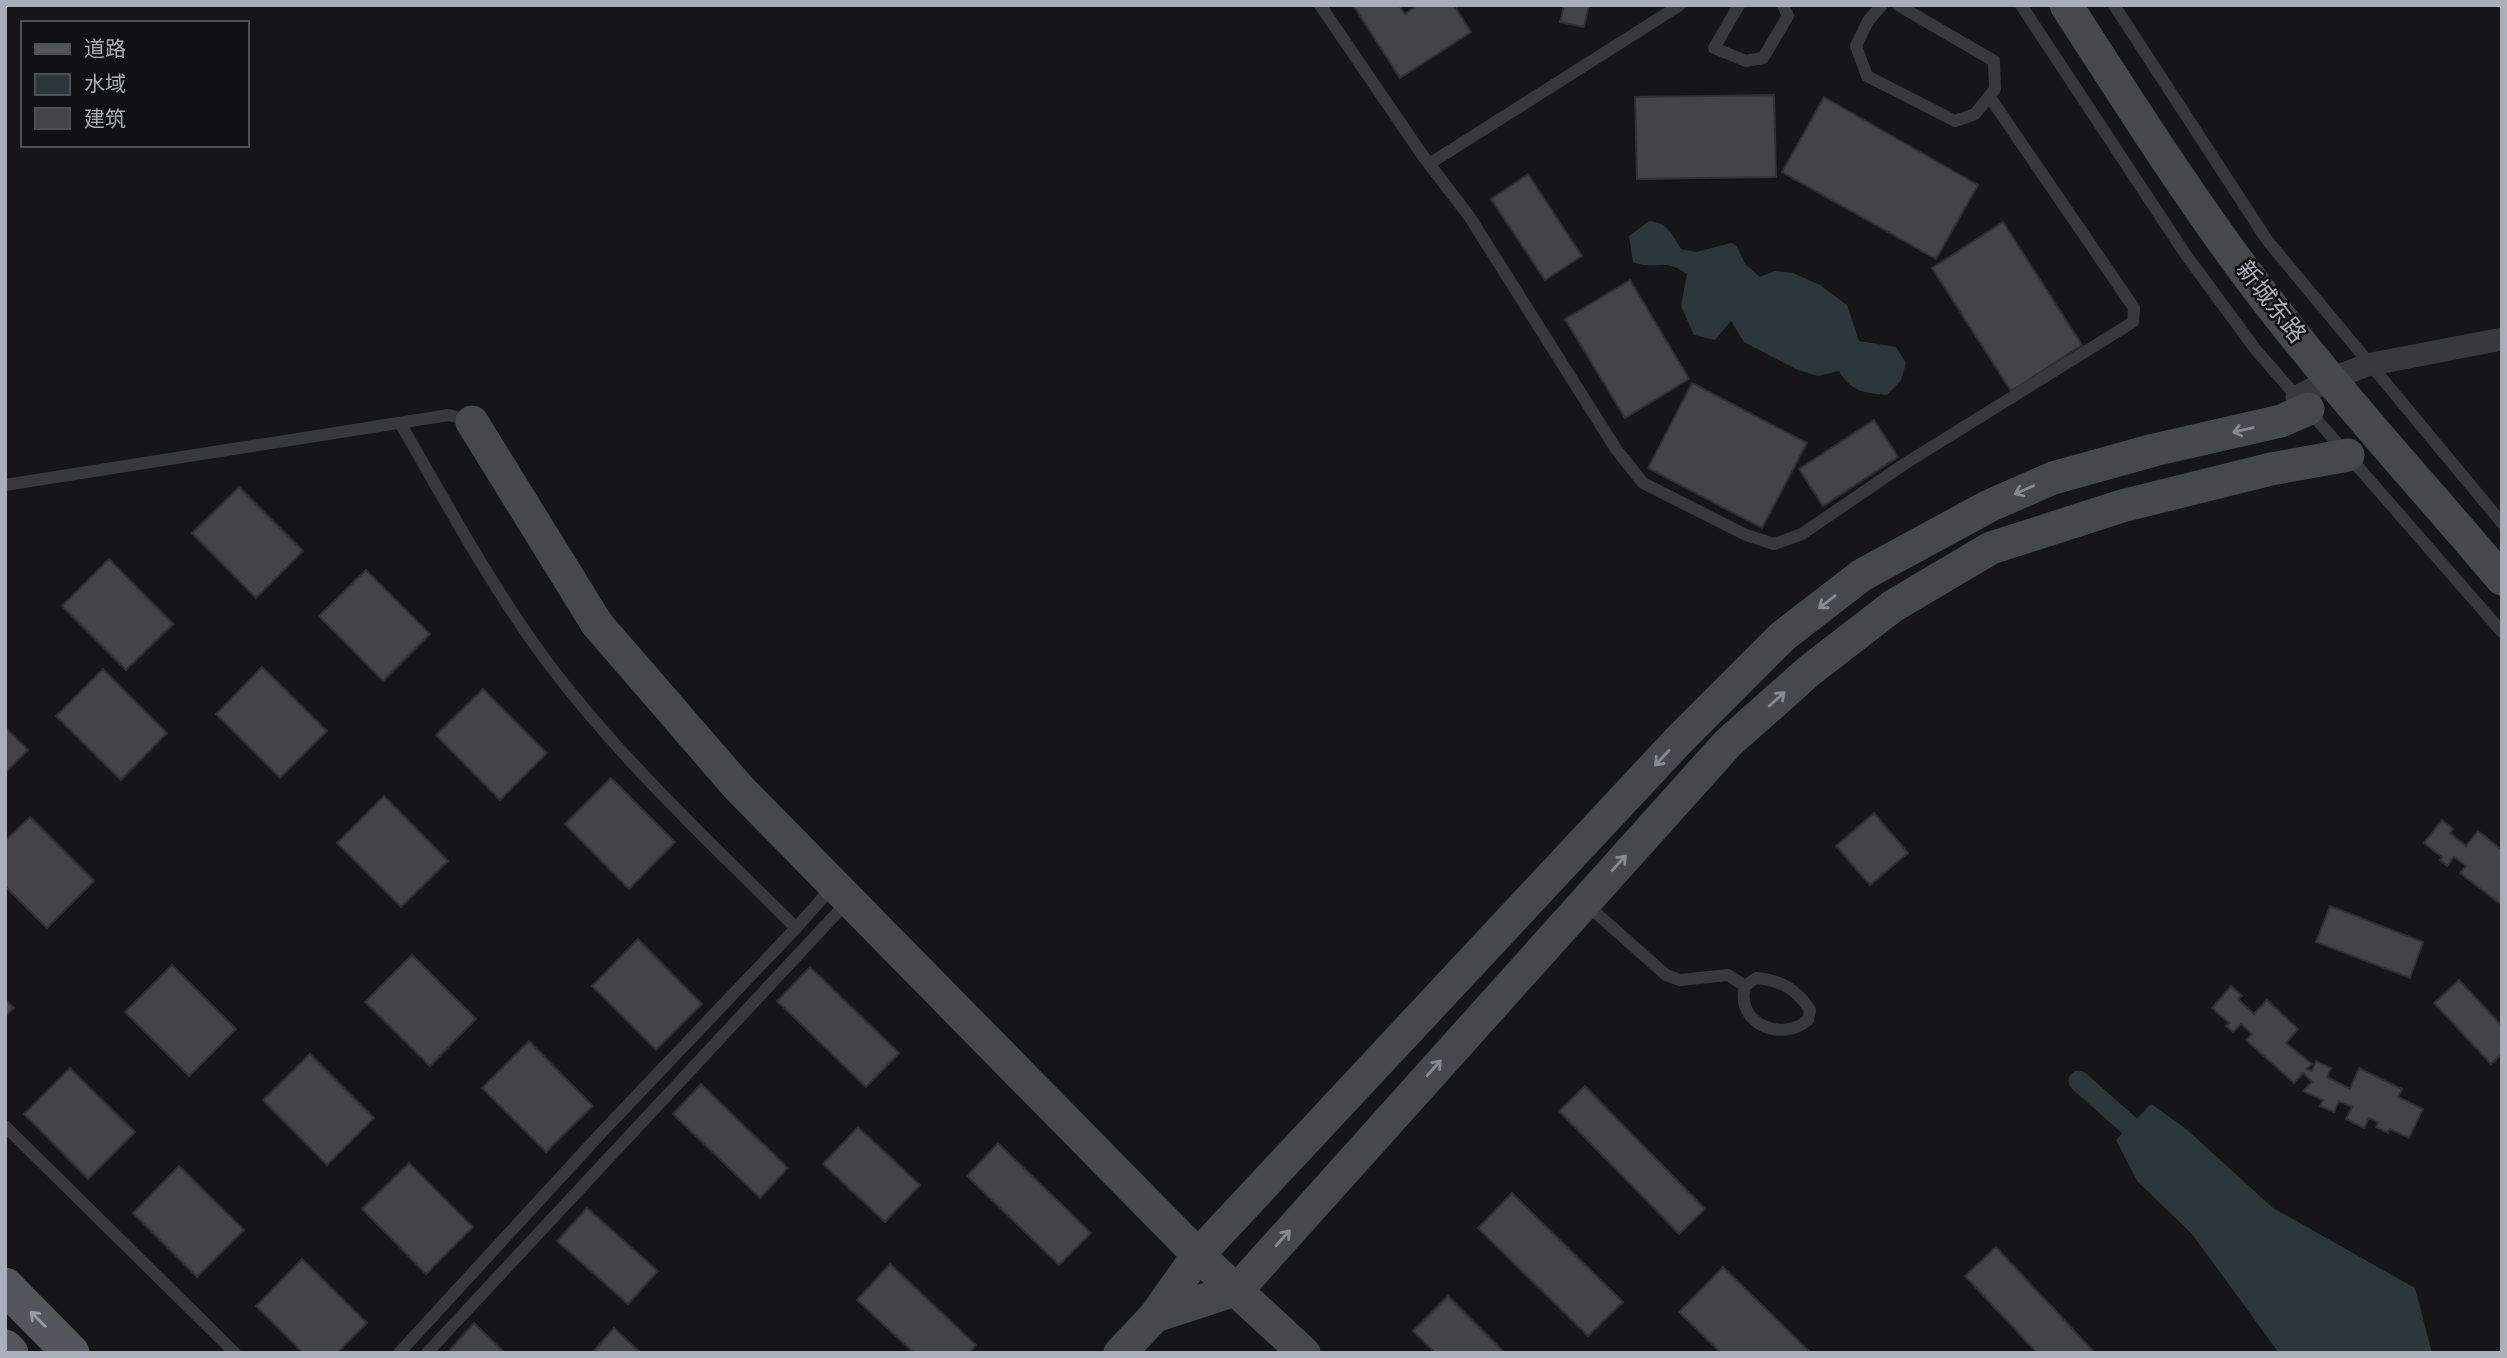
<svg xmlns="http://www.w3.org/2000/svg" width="2507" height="1358" viewBox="0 0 2507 1358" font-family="'Asap Condensed','Noto Sans SC',sans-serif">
<rect width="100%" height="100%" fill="#161618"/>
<g fill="#2c373c">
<path d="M1649,221C1667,222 1672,234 1681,249L1696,252L1731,243L1737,246L1745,264L1760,277L1775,271L1793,273L1820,285L1847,305L1859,341L1896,347L1906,363L1901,380L1887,395C1865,393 1851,392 1839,371L1818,376L1798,370L1744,342L1731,321L1715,340L1694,335L1681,306L1687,274C1664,257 1656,271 1633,262L1629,236Z"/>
<path d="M2151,1104L2185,1128L2273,1208L2415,1288L2432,1353H2279L2192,1234L2137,1181L2116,1140Z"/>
</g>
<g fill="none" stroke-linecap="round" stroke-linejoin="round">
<path stroke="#2c373c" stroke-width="21" d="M2079,1081L2151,1145"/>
</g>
<g fill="#424448" stroke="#303034" stroke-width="2">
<path d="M1353,5H1399L1405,14L1418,5H1454L1471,32L1400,78Z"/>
<path d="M1564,5H1589L1584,27L1560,22Z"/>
<path d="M1774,95L1776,177L1637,179L1635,97Z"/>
<path d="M1824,97L1978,185L1936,259L1782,172Z"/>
<path d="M1528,174L1582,256L1545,280L1491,199Z"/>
<path d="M2003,222L2082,345L2011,391L1932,268Z"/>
<path d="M1630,280L1689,379L1625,418L1565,319Z"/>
<path d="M1692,383L1807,443L1762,528L1648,468Z"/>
<path d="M1874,420L1898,457L1823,506L1799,469Z"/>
<path d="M239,487L303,551L256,598L192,533Z"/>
<path d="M109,559L173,624L126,670L62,606Z"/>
<path d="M366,570L430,634L383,681L319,616Z"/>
<path d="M262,667L327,731L280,778L216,714Z"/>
<path d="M103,669L167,733L121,780L56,716Z"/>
<path d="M483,689L547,753L500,800L436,735Z"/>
<path d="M5,727L28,750L5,773Z"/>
<path d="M611,778L675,842L629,889L565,824Z"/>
<path d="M384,796L448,861L401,907L337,843Z"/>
<path d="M1874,813L1908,853L1870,885L1836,846Z"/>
<path d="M30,817L94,881L47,928L5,886V841Z"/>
<path d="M2442,820L2453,829L2450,833L2466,846L2478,831L2502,850V905L2460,873L2466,866L2454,857L2447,866L2440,860L2442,857L2424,843Z"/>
<path d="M2330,906L2423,942L2410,978L2316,942Z"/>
<path d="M638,939L702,1004L656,1050L592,986Z"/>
<path d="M412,955L476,1019L430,1066L365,1002Z"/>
<path d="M172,965L236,1029L189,1076L125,1012Z"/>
<path d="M810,967L899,1053L866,1087L777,1001Z"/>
<path d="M2459,980L2502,1026V1054L2491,1064L2434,1003Z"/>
<path d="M2231,986L2242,996L2238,999L2254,1014L2267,1000L2298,1029L2286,1043L2312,1064L2307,1069L2312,1071L2316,1061L2331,1068L2327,1077L2350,1089L2359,1068L2402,1089L2398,1097L2423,1109L2409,1138L2390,1129L2388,1133L2376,1127L2378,1122L2369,1118L2364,1128L2346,1119L2352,1107L2339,1101L2334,1112L2320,1106L2323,1100L2303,1091L2312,1082L2303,1073L2294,1083L2246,1040L2252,1034L2241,1024L2233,1032L2226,1026L2229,1023L2212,1008Z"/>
<path d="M5,999L14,1008L5,1016Z"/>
<path d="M529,1041L593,1106L546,1152L482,1088Z"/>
<path d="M310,1054L374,1118L327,1165L263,1100Z"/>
<path d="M70,1068L135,1132L88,1179L24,1114Z"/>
<path d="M701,1084L788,1168L760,1198L673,1114Z"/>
<path d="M1585,1086L1705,1209L1679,1234L1559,1111Z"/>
<path d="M858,1127L920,1185L885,1222L823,1164Z"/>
<path d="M998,1143L1091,1233L1059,1265L967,1176Z"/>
<path d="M409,1163L473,1227L426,1274L362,1209Z"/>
<path d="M179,1166L244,1230L197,1277L133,1213Z"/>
<path d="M1512,1193L1623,1302L1588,1336L1478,1228Z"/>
<path d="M587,1208L658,1271L628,1304L557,1241Z"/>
<path d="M1996,1247L2095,1353H2037L1965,1276Z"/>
<path d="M302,1259L367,1323L337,1353H303L256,1306Z"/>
<path d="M890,1264L976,1345L969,1353H914L857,1300Z"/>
<path d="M1723,1267L1811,1353H1721L1679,1312Z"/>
<path d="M1448,1296L1505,1353H1435L1413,1331Z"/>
<path d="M474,1323L505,1353H447Z"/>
<path d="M614,1328L641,1353H592Z"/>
</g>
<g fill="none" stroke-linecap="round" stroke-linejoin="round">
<g stroke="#37393d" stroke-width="12">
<path d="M1320,5L1423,156L1469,216L1616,449L1643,483L1746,535L1774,544L1802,534L1906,463L2133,322L2134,308L1989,96"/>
<path d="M1739,5L1714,48L1746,61L1763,58L1788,16L1783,5"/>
<path d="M1882,5L1868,21L1856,46L1867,76L1955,121L1975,114L1995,89L1994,61L1898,5"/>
<path d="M2021,5L2186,255L2256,350L2502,632"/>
<path d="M2114,5L2267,240L2502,523"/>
<path d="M1429,164L1680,5"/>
<path d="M400,423C447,504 492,588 548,663C621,760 711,843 796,928L834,885"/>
<path d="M5,485L449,415L471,421"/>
<path d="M1587,905L1666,975L1680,980L1728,975L1745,986"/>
<path d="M1756,978C1780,980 1797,989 1810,1010L1808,1020C1781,1043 1735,1023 1745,986Z"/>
<path d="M5,1126L235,1353"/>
<path d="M399,1353L603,1131L796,928"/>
<path d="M427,1353L849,900"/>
</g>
<path stroke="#37393d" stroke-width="23" d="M2297,397L2331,379L2367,365L2502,339"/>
<g stroke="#45484d" stroke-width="33">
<path d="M2066,5C2125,96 2182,187 2247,274C2326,380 2416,478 2502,579"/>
<path d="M2308,409L2281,421L2154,450L2053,478L1989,506L1862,575L1783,636L1677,742L1198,1255L1155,1316L1238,1289L1728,743L1809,671L1893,606L1991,548L2122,506L2271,469L2348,455"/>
<path d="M472,422L597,624L738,787L1198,1255L1304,1353"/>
<path d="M1120,1353L1155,1316"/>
</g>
<g stroke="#53565c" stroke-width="37">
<path d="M5,1286L71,1353"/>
<path d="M5,1348L10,1353"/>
</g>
</g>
<defs><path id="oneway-shaft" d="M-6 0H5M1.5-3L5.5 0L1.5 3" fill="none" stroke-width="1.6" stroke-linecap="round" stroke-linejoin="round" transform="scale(1.75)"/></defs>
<g stroke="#858b93">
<use href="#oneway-shaft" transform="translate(2243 430) rotate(167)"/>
<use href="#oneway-shaft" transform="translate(2024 490) rotate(156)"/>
<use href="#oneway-shaft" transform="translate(1827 602) rotate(142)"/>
<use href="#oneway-shaft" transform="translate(1777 699) rotate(-42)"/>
<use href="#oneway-shaft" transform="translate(1662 758) rotate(133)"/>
<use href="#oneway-shaft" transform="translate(1619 863) rotate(-48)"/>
<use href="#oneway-shaft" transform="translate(1434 1068) rotate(-48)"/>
<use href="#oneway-shaft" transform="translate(1283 1238) rotate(-48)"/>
</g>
<use stroke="#979da6" href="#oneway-shaft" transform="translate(38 1319) rotate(-135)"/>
<g text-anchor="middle" stroke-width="5" stroke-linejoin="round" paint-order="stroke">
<g font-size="24" fill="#a8afb8" stroke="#111113">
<text transform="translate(2271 302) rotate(52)" y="8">新城东路</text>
</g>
</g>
<rect width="2507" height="1358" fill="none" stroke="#a8afb8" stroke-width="14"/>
<rect x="21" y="21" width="228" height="126" fill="#111113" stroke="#4d5055" stroke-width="2"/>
<rect x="35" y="44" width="35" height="10" fill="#53565c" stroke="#4d5055" stroke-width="2"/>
<text x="84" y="56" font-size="21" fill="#a8afb8">道路</text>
<rect x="35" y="74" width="35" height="21" fill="#2c373c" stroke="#4d5055" stroke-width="2"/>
<text x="84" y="91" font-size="21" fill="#a8afb8">水域</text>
<rect x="35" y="108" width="35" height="21" fill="#424448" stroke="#4d5055" stroke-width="2"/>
<text x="84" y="126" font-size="21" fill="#a8afb8">建筑</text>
</svg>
